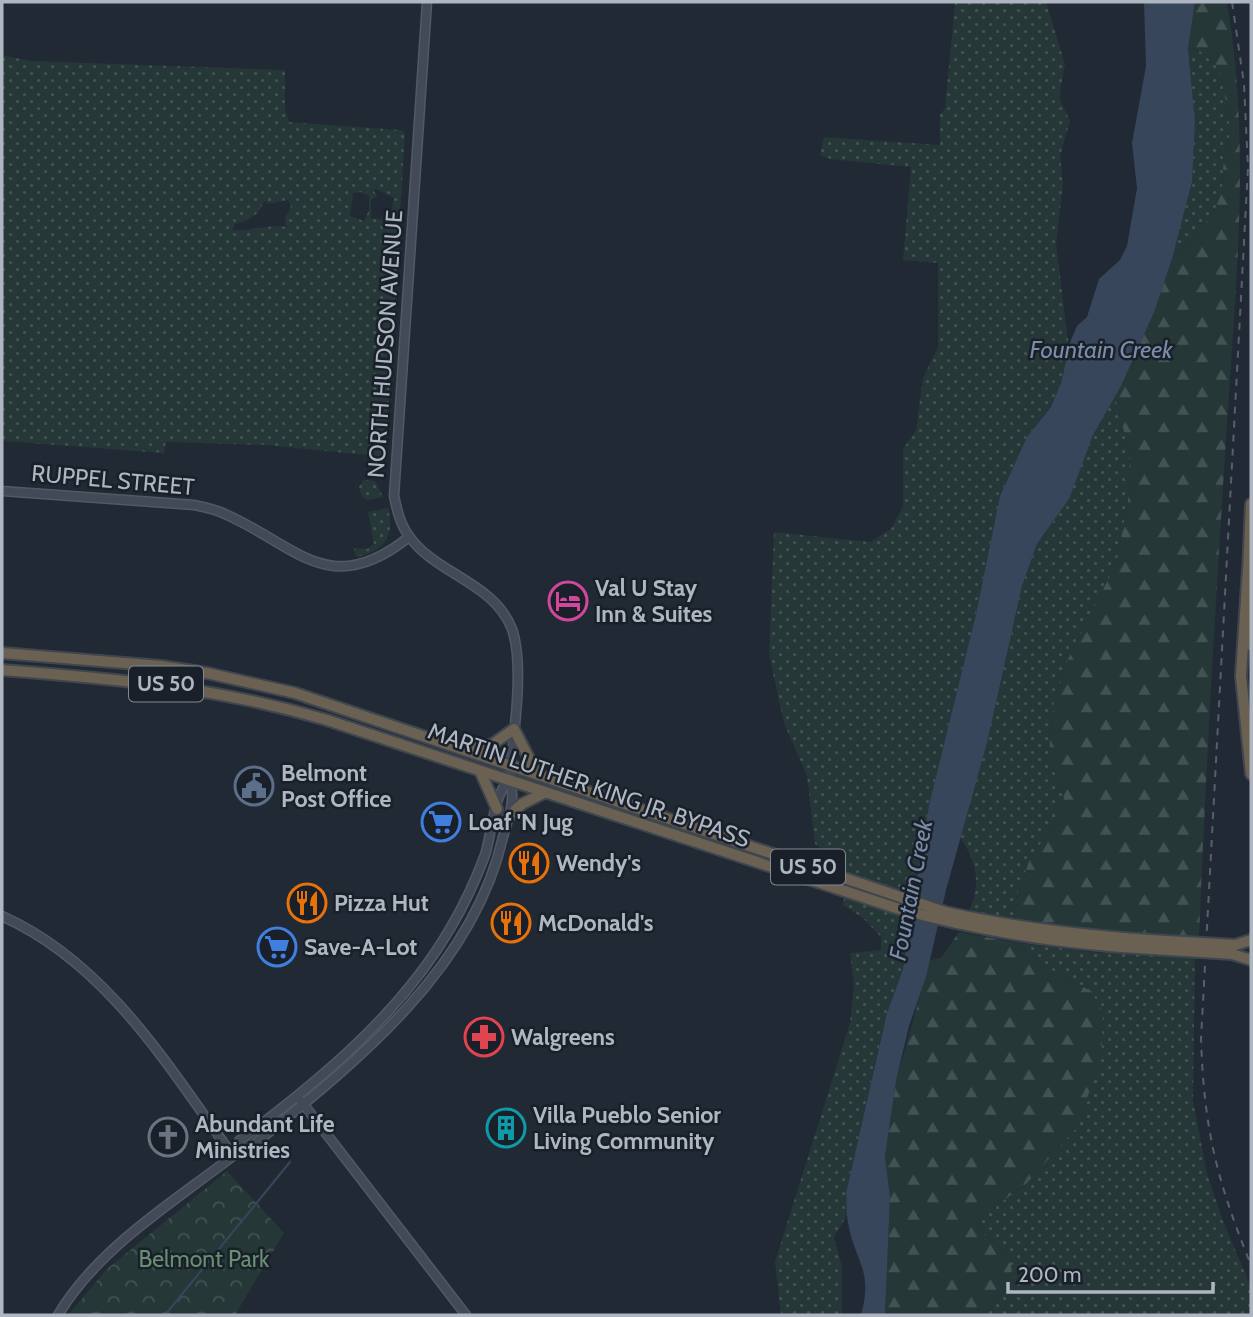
<svg xmlns="http://www.w3.org/2000/svg" width="1253" height="1317" viewBox="0 0 1253 1317" font-family="Cabin,sans-serif">
<defs>
<pattern id="grass-dots" width="8" height="8" patternUnits="userSpaceOnUse" patternTransform="scale(1.75)"><rect width="8" height="8" fill="#263737"/><path d="M2 2h.1M6 6h.1" fill="none" stroke="#435252" stroke-width="1.8" stroke-linecap="round"/></pattern>
<pattern id="forest-firs" width="22" height="20" patternUnits="userSpaceOnUse" patternTransform="scale(1.75)"><rect width="22" height="20" fill="#263737"/><path d="M5 1l3.5 6h-7zM16 11l3.5 6h-7z" fill="#435252"/></pattern>
<pattern id="park-crowns" width="20" height="18" patternUnits="userSpaceOnUse" patternTransform="scale(1.75)"><rect width="20" height="18" fill="#263737"/><path d="M2 6a3 3 0 1 1 6 0M12 15a3 3 0 1 1 6 0" fill="none" stroke="#435252"/></pattern>
</defs>
<rect width="100%" height="100%" fill="#212934"/>
<g fill="url(#grass-dots)" fill-rule="evenodd">
<path d="M955,2H1046L1065,64L1059,97L1070,121L1060,156L1063,183L1056,243L1069,348L1061,383L1051,407L1027,437L1000,496L976,614L929,805L903,969L887,1013L867,1100L846,1193L847,1215L834,1237L842,1267V1315H781L775,1262L850,1023L854,984L850,953L881,950V937L863,918L843,905L844,898L895,913L898,893L838,872L833,856L815,844L807,776L784,723L769,655L774,532L870,542L891,529L903,506V449L916,430L923,378L938,347V263L903,260L911,167L830,159L820,155L824,137L940,145V114L945,109Z"/>
<path d="M1188,48L1199,50L1220,69L1231,132L1224,153L1222,191L1213,215L1172,259L1192,182L1195,122Z"/>
<path d="M2,55L31,61L285,70V109L289,122L400,130L405,133L385,457L267,445L166,442L164,453L2,441ZM376,189L394,198L390,221L371,218V200L377,196L374,191ZM353,193L361,192L369,196V210L364,221L350,216ZM288,200L291,207L285,218L286,227C274,223 247,232 233,230L235,224C248,221 260,215 264,201L269,204Z"/>
<path d="M1115,396L1130,455L1128,499L1117,562L1067,661L1054,702L1049,752L1064,798L1053,825L1029,861L1016,899L1014,923L969,911C982,883 976,861 960,837L988,739L1022,586L1037,544L1054,521L1093,435Z"/>
<path d="M363,480L375,481L383,497L368,500L362,497L359,487Z"/>
<path d="M388,508C396,537 383,552 356,557L354,548L367,549L374,544L368,512Z"/>
<path d="M1012,942L1090,952L1195,958L1193,1100L1207,1174L1223,1221L1251,1287V1315H985L1013,1282L1010,1255L984,1235L981,1217L1026,1184L1091,991L1056,973Z"/>
</g>
<g fill="url(#forest-firs)">
<path d="M1195,2H1227C1251,142 1236,282 1227,424C1216,595 1206,765 1199,937L1086,931L1014,923L1016,899L1029,861L1053,825L1064,798L1049,752L1054,702L1067,661L1117,562L1128,499L1130,455L1115,396L1155,310L1172,259L1213,215L1222,191L1224,153L1231,132L1220,69L1199,50L1188,48Z"/>
<path d="M959,932L1012,942L1056,973L1091,991L1103,1012L1101,1061L1075,1130L1026,1184L981,1217L984,1235L1010,1255L1013,1282L985,1315H885L890,1197L885,1156L896,1081L930,960L941,958Z"/>
</g>
<path fill="url(#park-crowns)" d="M227,1171L284,1233L235,1315H68L107,1269Z"/>
<path fill="#38465c" d="M1144,2H1195L1188,48L1195,122L1192,182L1172,259L1155,310L1121,386L1093,435L1069,499L1037,544L1022,586L988,739L946,890L926,977L909,1026L896,1081L885,1156L890,1197L885,1315H861C874,1269 854,1261 848,1222C846,1213 847,1202 846,1193L887,1013L903,969L929,805L976,614L1000,496L1027,437L1051,407L1061,383L1071,340L1077,326L1087,317L1099,279L1120,260L1127,246L1137,188L1132,143L1146,66Z"/>
<g fill="none" stroke-linecap="round" stroke-linejoin="round">
<path stroke="#38465c" stroke-width="2" d="M165,1315L290,1162"/>
<defs>
<g id="secondary">
<path d="M2,491L194,505C204,507 215,509 225,514C296,545 329,601 409,537"/>
<path d="M2,916C107,963 168,1066 233,1156"/>
<path d="M301,1101L466,1315"/>
<path d="M233,1156L239,1141C318,1082 401,1014 451,927C464,905 476,879 485,855C492,833 493,796 509,780"/>
<path d="M58,1315C98,1248 172,1203 233,1156L248,1149C351,1066 472,973 503,837C508,819 517,798 509,780C513,740 525,666 512,629C494,582 435,574 409,536C400,524 397,510 394,496L427,2"/>
</g>
<g id="highway">
<path d="M1248,569L1241,676L1251,774"/>
<path d="M1248,574L1251,504"/>
<path d="M1249,618L1251,645"/>
<path d="M2,653L161,666L207,673L295,693L945,912C1025,930 1104,938 1185,942"/>
<path d="M2,670C117,679 215,687 327,720L896,908C997,936 1081,946 1185,951"/>
<path d="M471,749L493,744L514,729L537,774"/>
<path d="M480,771L497,809"/>
<path d="M508,817L522,804L544,793"/>
<path d="M1235,945L1251,940"/>
<path d="M1232,954L1251,960"/>
</g>
</defs>
<use href="#secondary" stroke="#525963" stroke-width="11"/>
<use href="#highway" stroke="#3f464f" stroke-width="14"/>
<use href="#secondary" stroke="#434a57" stroke-width="8"/>
<use href="#highway" stroke="#6a6152" stroke-width="10"/>
<path stroke="#565f6b" stroke-width="2" stroke-dasharray="7 7" stroke-linecap="butt" d="M1232,2L1244,84L1248,168L1201,1039C1204,1130 1217,1181 1251,1265"/>
<defs>
<g id="highway-bridge">
<path d="M1185,942L1235,945"/>
<path d="M1185,951L1232,954"/>
</g>
</defs>
<use href="#highway-bridge" stroke="#3f464f" stroke-width="14" stroke-linecap="butt"/>
<use href="#highway-bridge" stroke="#6a6152" stroke-width="10"/>
</g>
<defs>
<symbol id="hotel-ring" viewBox="-11 -11 22 22"><circle r="9.5" fill="#1a2029" stroke="#d1479c" stroke-width="1.5"/><path d="M-6-4.5h1.5V1H6V5H4.5V3h-9V5H-6ZM-4 0a1.8 1.8 0 1 1 3.6 0ZM.5 0V-2.5h3Q6-2.5 6 0Z" fill="#d1479c"/></symbol>
<symbol id="civic-ring" viewBox="-11 -11 22 22"><circle r="9.5" fill="#1a2029" stroke="#5c6f8a" stroke-width="1.5"/><path d="M-.6-6.5H3V-4.5H.6V-3L4-1V1h2V6H-6V1h2V-1L-.6-3ZM-1.2 2.5V6h2.4V2.5Z" fill="#5c6f8a"/></symbol>
<symbol id="supermarket-ring" viewBox="-11 -11 22 22"><circle r="9.5" fill="#1a2029" stroke="#3f7fe0" stroke-width="1.5"/><path d="M-6-5.5h2.5l.6 2H6L4.5 2H-2.5L-4.4-4H-6ZM-1.5 3.2a1.3 1.3 0 1 0 .1 0ZM3 3.2a1.3 1.3 0 1 0 .1 0Z" fill="#3f7fe0"/></symbol>
<symbol id="restaurant-ring" viewBox="-11 -11 22 22"><circle r="9.5" fill="#1a2029" stroke="#e8710a" stroke-width="1.5"/><path d="M-5-6h1v4h1v-4h1v4h1v-4h1v5L-1.5 .5V6h-2V.5L-5-1ZM5-6V6H3V1.5H1.5Q1.5-4 5-6Z" fill="#e8710a"/></symbol>
<symbol id="pharmacy-ring" viewBox="-11 -11 22 22"><circle r="9.5" fill="#1a2029" stroke="#e0444e" stroke-width="1.5"/><path d="M-2-6h4v4h4v4h-4v4h-4v-4h-4v-4h4Z" fill="#e0444e"/></symbol>
<symbol id="building-ring" viewBox="-11 -11 22 22"><circle r="9.5" fill="#1a2029" stroke="#0f9aa8" stroke-width="1.5"/><path d="M-4-6H4V6H1V3H-1V6H-4ZM-2.5-4.3h1.7v1.8h-1.7ZM.8-4.3h1.7v1.8H.8ZM-2.5-1h1.7V.8h-1.7ZM.8-1h1.7V.8H.8Z" fill="#0f9aa8"/></symbol>
<symbol id="church-ring" viewBox="-11 -11 22 22"><circle r="9.5" fill="#1a2029" stroke="#6b7280" stroke-width="1.5"/><path d="M-1.2-6h2.4v3.5h3.3v2.4h-3.3V6h-2.4V-.1h-3.3v-2.4h3.3Z" fill="#6b7280"/></symbol>
</defs>
<g fill-rule="evenodd">
<use href="#hotel-ring" x="546" y="579" width="44" height="44"/>
<use href="#civic-ring" x="232" y="764" width="44" height="44"/>
<use href="#supermarket-ring" x="419" y="800" width="44" height="44"/>
<use href="#restaurant-ring" x="507" y="841" width="44" height="44"/>
<use href="#restaurant-ring" x="285" y="881" width="44" height="44"/>
<use href="#restaurant-ring" x="489" y="901" width="44" height="44"/>
<use href="#supermarket-ring" x="255" y="925" width="44" height="44"/>
<use href="#pharmacy-ring" x="462" y="1015" width="44" height="44"/>
<use href="#building-ring" x="484" y="1106" width="44" height="44"/>
<use href="#church-ring" x="146" y="1115" width="44" height="44"/>
</g>
<g text-anchor="middle" stroke-width="5" stroke-linejoin="round" paint-order="stroke">
<g fill="#1a2029" stroke="#828994" stroke-width="2">
<rect x="129" y="666.5" width="74" height="35" rx="5"/>
<rect x="771" y="849.5" width="74" height="35" rx="5"/>
</g>
<g font-size="21" font-weight="bold" fill="#aeb6c2">
<text x="166" y="691">US 50</text>
<text x="808" y="874">US 50</text>
</g>
<g font-size="23" fill="#aeb6c2" stroke="#1a2029">
<text transform="translate(385 344) rotate(-86)" y="8">NORTH HUDSON AVENUE</text>
<text transform="translate(113 480) rotate(5)" y="8">RUPPEL STREET</text>
<text transform="translate(589 785) rotate(19)" y="8">MARTIN LUTHER KING JR. BYPASS</text>
</g>
<g font-size="23" font-weight="bold" fill="#aeb6c2" stroke="#1a2029" text-anchor="start">
<text x="595" y="596">Val U Stay<tspan x="595" dy="26">Inn &amp; Suites</tspan></text>
<text x="281" y="781">Belmont<tspan x="281" dy="26">Post Office</tspan></text>
<text x="468" y="830">Loaf 'N Jug</text>
<text x="556" y="871">Wendy's</text>
<text x="334" y="911">Pizza Hut</text>
<text x="538" y="931">McDonald's</text>
<text x="304" y="955">Save-A-Lot</text>
<text x="511" y="1045">Walgreens</text>
<text x="533" y="1123">Villa Pueblo Senior<tspan x="533" dy="26">Living Community</tspan></text>
<text x="195" y="1132">Abundant Life<tspan x="195" dy="26">Ministries</tspan></text>
</g>
<g font-size="23" fill="#698f72" stroke="#1a2029">
<text x="204" y="1267">Belmont Park</text>
</g>
<g font-size="24" font-style="italic" fill="#798da8" stroke="#1a2029">
<text x="1101" y="358">Fountain Creek</text>
<text transform="translate(911 890) rotate(-79)" y="8">Fountain Creek</text>
</g>
</g>
<rect width="1253" height="1317" fill="none" stroke="#aeb6c2" stroke-width="7"/>
<path d="M1008 1282v10h205v-10" fill="none" stroke="#aeb6c2" stroke-width="3.5"/>
<text x="1018" y="1282" font-size="21" fill="#aeb6c2" stroke="#1a2029" stroke-width="5" paint-order="stroke">200 m</text>
</svg>
